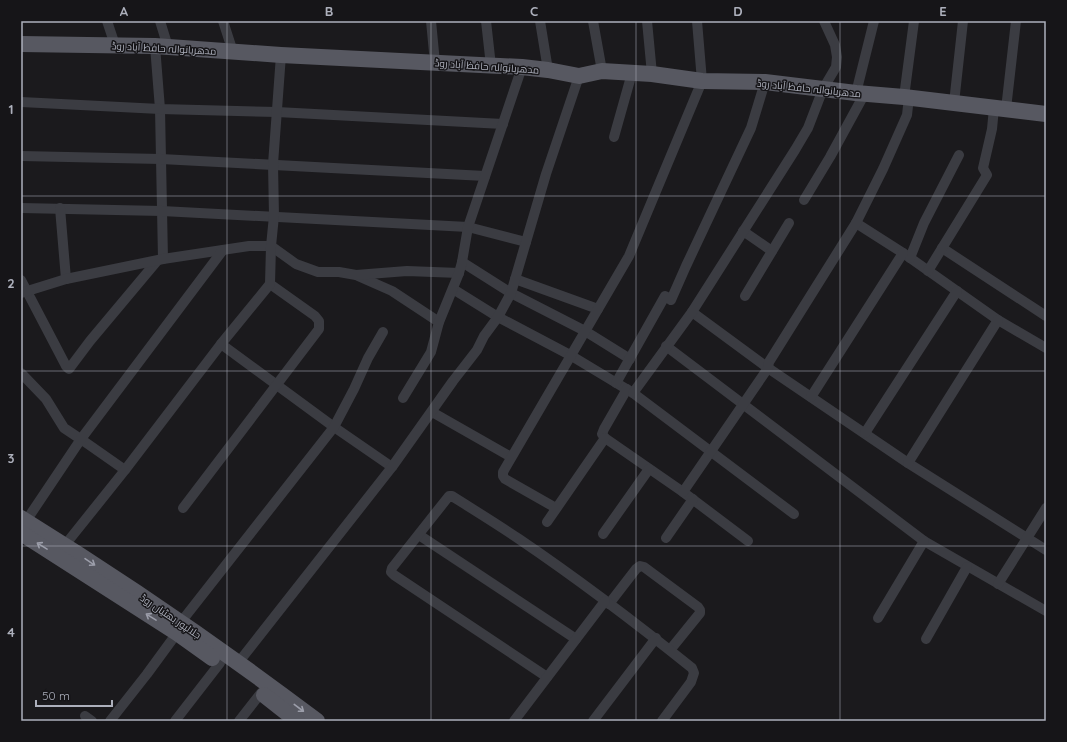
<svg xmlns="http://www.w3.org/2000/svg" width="1067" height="742" viewBox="0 0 1067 742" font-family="Quicksand,Cairo,sans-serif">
<rect width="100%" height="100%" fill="#1b1a1d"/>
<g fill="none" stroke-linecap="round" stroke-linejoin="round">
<g stroke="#3b3c42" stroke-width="10">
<path d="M107,21L115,45"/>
<path d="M160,21L168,47"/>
<path d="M223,21L233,52"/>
<path d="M431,21L435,63"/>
<path d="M486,21L491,66"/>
<path d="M540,21L548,70"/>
<path d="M593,21L602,71"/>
<path d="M647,21L652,74"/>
<path d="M155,46L160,109L163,259"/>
<path d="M856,93L874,21"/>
<path d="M904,97L914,21"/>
<path d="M21,102L160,109L277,112L503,124"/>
<path d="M954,103L963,21"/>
<path d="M1006,109L1016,21"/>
<path d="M614,137L632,73"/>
<path d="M21,156L161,159L485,176"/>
<path d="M804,200L830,157L865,93"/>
<path d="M21,208L162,211L468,227L526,242"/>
<path d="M60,208L66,279"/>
<path d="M856,223L903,253L998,320L1046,348"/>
<path d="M743,231L772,251"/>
<path d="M942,248L1046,316"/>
<path d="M910,258L924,223L959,155"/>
<path d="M462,262L511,293L585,331L630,359"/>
<path d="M928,271L987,175L983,168L992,129L994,108"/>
<path d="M358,276L392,291L439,322"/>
<path d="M515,279L598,309"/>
<path d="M21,280L66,366L69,369L90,341L157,261"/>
<path d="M453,289L498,317L570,355L633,393L794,514"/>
<path d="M21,293L66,279L163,259L249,246H271L296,264L318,272H339L356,275L407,271L459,273"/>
<path d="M745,296L789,223"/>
<path d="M692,312L768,368L908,463L1046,550"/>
<path d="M221,344L334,427L392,467"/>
<path d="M666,346L924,541L1046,611"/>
<path d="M21,373L46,399L64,428L85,442L125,470"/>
<path d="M616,383L665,296L671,300L686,266L751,128L765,82"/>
<path d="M627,389L604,429L602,434L605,438L683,492L748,541"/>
<path d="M633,393L692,312L795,150L808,128L823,89L836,67L837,57L835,45L824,21"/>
<path d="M811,397L903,253"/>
<path d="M403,398L431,352L439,322L459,273L462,262L468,227L522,67"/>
<path d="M432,412L511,457"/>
<path d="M865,433L957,291"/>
<path d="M908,463L998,320"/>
<path d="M683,492L768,368L769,362L856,223L883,169L907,115L909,97"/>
<path d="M183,508L319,329V321L315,316L270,284"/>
<path d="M556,508L505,479L503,476V472L629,256L702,81L697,21"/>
<path d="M26,521L81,439L223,250"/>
<path d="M547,522L605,438"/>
<path d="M603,534L649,469"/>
<path d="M419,535L576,639"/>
<path d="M666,538L693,499"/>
<path d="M65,545L125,470L221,344L270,284L271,246L274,216L273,164L281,55"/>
<path d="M998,584L1046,508"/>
<path d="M609,604L636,569L640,566L644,567L698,607L700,610V613L670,650"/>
<path d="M878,618L924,541"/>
<path d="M181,622L334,427L354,389L368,358L383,332"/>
<path d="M926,639L967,567"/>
<path d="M238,663L392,467L453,381L477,350L484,336L498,317L511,293L546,174L579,76"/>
<path d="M547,677L394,575L391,572L392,568L449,496H452C474,510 497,524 519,539C578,579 636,623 692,668L694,673L691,682L662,721"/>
<path d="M85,716L92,721"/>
<path d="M110,721L147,674L177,633"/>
<path d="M175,721L220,663"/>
<path d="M239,721L261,693"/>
<path d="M514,721L605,601"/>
<path d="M593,721L656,638"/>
</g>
<g stroke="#575861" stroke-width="16">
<path d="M21,44L155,46L281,55L522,67L548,70L579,76L602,71L652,74L702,81L765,82L856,93L904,97L1046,114"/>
<path d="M21,518C123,581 222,649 317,721"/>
<path d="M21,533L177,633L212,658"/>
<path d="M264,695L297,721"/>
</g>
</g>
<defs><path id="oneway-shaft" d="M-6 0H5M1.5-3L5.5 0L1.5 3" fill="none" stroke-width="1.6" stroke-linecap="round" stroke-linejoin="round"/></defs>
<g stroke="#9c9eaa">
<use href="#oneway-shaft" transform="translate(42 546) rotate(-148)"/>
<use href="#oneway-shaft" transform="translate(90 562) rotate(34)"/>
<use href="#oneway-shaft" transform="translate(151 617) rotate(-148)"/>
<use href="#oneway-shaft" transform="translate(299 708) rotate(37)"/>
</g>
<path fill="none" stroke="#adb0bc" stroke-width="1" stroke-opacity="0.55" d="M227,21V721M431,21V721M636,21V721M840,21V721M21,196H1046M21,371H1046M21,546H1046"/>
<g text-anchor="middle" stroke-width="3" stroke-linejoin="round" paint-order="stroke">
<g font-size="10" fill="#adb0bc" stroke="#161518">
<text transform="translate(164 48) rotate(3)" y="4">مدھریانوالہ حافظ آباد روڈ</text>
<text transform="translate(487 66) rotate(4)" y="4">مدھریانوالہ حافظ آباد روڈ</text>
<text transform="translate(809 88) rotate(6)" y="4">مدھریانوالہ حافظ آباد روڈ</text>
<text transform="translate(171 616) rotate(34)" y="4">جلالپور بھٹیاں روڈ</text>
</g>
</g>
<rect width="1067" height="742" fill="none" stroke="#161518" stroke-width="44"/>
<path d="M36 700v6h76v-6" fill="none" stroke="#adb0bc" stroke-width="2"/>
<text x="42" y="700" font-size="12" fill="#adb0bc" stroke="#161518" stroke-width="3" paint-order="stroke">50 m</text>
<rect x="22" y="22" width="1023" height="698" fill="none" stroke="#adb0bc" stroke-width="1.5"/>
<g font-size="13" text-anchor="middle" font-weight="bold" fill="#adb0bc">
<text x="124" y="16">A</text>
<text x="329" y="16">B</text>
<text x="534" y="16">C</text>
<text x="738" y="16">D</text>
<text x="943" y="16">E</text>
<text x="11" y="114">1</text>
<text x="11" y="288">2</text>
<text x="11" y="463">3</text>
<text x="11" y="637">4</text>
</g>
</svg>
